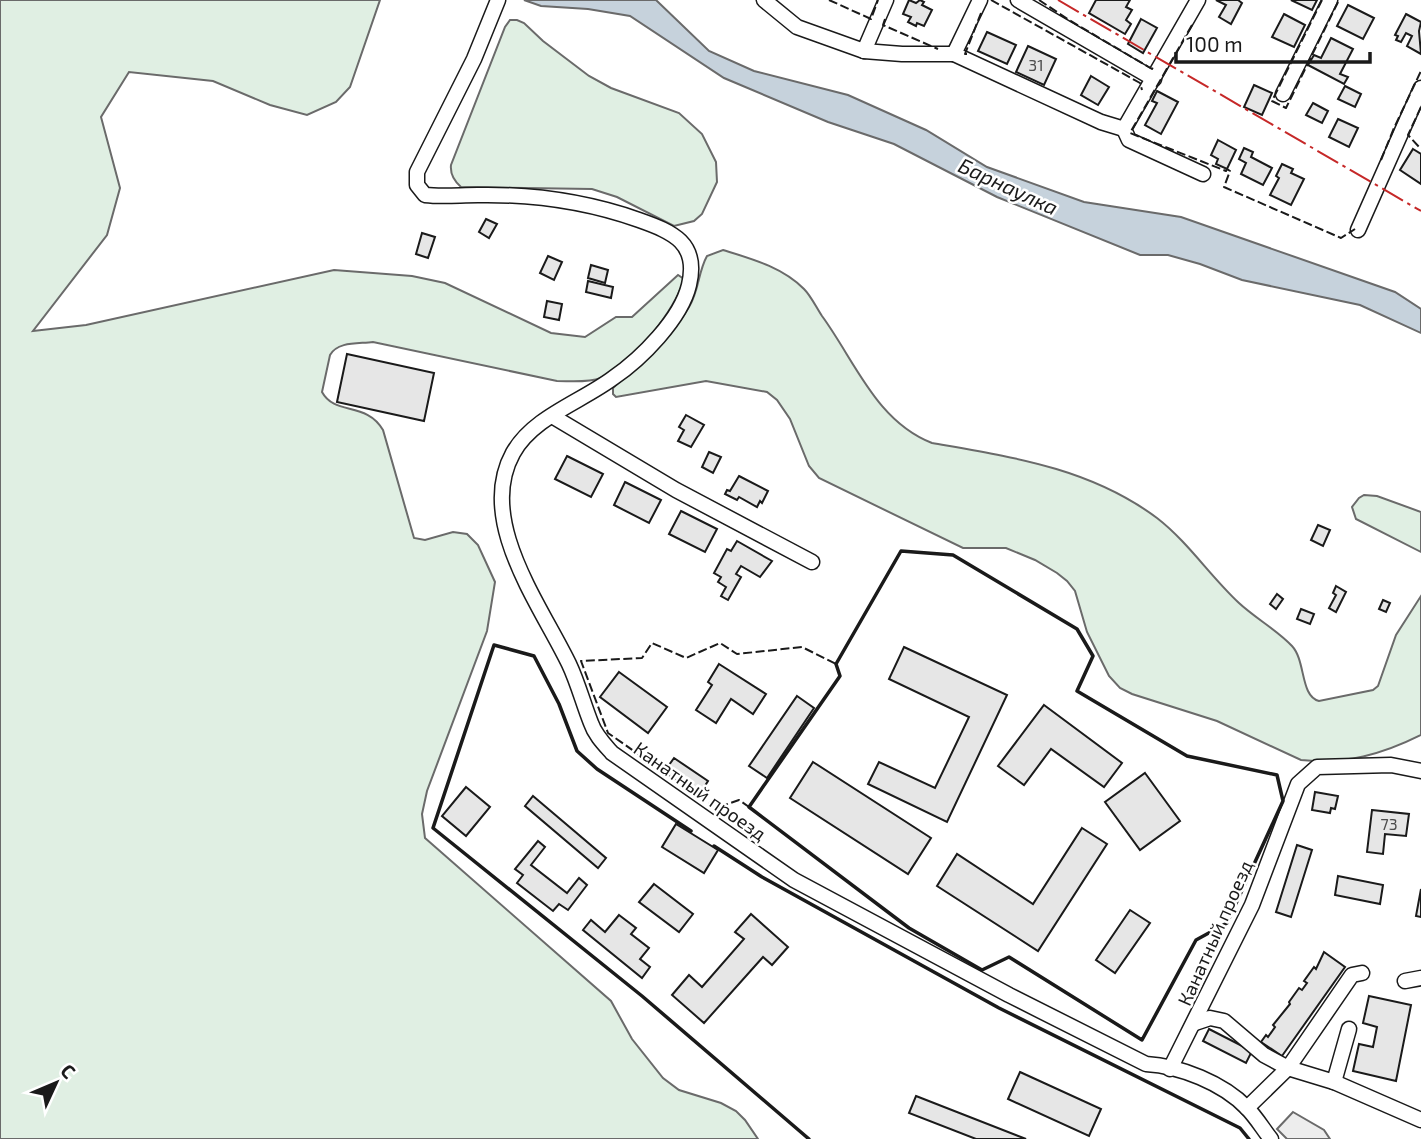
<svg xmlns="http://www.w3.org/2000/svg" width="1421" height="1139" viewBox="0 0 1421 1139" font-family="'Exo 2',sans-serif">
<rect width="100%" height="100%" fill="#fff"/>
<g fill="#e0efe3" stroke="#6a6a6a" stroke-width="2">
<path d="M0,0H380L350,87L336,102L307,115L270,105L213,81L129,72L101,117L120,188L107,235L33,331L86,325L334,270L412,276L445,283L551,333L585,337L616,317H632L678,275L684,279C675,310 631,367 601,378C587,383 571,381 557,381L373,342C359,344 338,341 330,355L322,392C335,416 366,401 383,430L414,538L425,540L453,532L467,534L478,545L495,582L487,631L427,791L422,814L425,838L611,1001L632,1039L663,1078L679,1090L721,1103L736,1111L745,1120L758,1139H0Z"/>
<path d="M510,20H517L524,23L543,41L589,76L611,88L679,113L702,134L716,162L717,182L702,214L694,221L674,226L617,197L592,189L461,187C454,181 450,174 451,165L505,27Z"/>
<path d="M723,250C752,259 782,267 804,289C811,296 816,307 822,316C855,361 876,421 932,443C1012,457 1090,468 1157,518C1188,542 1210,576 1239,603C1255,618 1277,630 1292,646C1306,661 1300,696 1319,701L1373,690L1378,686L1396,635L1421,596V735C1381,755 1347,764 1301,760L1217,721L1132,694L1120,688L1109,676L1087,632L1075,591L1067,581L1057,573L1035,560L1006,548H963L819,478L809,466L790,419L777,400L767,392L706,381L616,397L613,394V388C639,363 671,338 689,307C699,291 698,272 707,256Z"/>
<path d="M1364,495L1377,496L1421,512V552L1356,519L1352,507L1359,498Z"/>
</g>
<path fill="#ededed" stroke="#6a6a6a" stroke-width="2" d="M1293,1112L1324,1130L1330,1139H1287L1277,1129Z"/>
<path fill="#c6d2dc" stroke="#6a6a6a" stroke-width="2" d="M524,0H656L709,51L754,71L848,95L926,130L987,167L1084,202L1181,217L1395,292L1421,309V333L1360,305L1242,280L1200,264L1168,255H1140L997,197L894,144L828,122L724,78L630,16L588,9L541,6Z"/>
<g fill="#e6e6e6" stroke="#1a1a1a" stroke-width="2">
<path d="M909,0L916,3L920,0L924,2L922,5L932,10L924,26L917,23L916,26L908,22L911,17L903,14Z"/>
<path d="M1096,0H1130L1126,7L1132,10L1126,20L1131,24L1125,34L1089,13Z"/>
<path d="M1216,0H1238L1242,3L1231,24L1219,17L1226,5Z"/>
<path d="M1291,0H1317L1312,10Z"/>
<path d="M1348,5L1374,18L1363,39L1337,26Z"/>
<path d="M1284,14L1305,25L1294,47L1272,37Z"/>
<path d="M1406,14L1421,22L1419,31L1421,54L1407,46L1412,36L1406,33L1401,42L1396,40L1398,36L1395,35Z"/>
<path d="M1141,19L1157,28L1143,53L1128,44Z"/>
<path d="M987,32L1016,45L1007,64L978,51Z"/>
<path d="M1331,38L1353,49L1340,74L1348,77L1344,84L1308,65L1314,55L1321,58Z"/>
<path d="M1028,46L1056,59L1044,85L1016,72Z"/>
<path d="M1091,76L1109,87L1098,105L1081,95Z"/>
<path d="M1254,85L1272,93L1262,115L1244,107Z"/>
<path d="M1345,86L1361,94L1355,107L1338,99Z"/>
<path d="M1157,91L1178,102L1161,134L1145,125L1157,103L1152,101Z"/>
<path d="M1313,103L1328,111L1322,123L1306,115Z"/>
<path d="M1338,119L1358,128L1349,147L1329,137Z"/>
<path d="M1218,140L1236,150L1227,169L1216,164L1218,159L1211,155Z"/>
<path d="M1244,148L1253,152L1251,157L1272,168L1263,185L1241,174L1246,163L1239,159Z"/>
<path d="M1413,149L1421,154V184L1400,170Z"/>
<path d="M1282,164L1293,169L1291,173L1304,179L1291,205L1270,195L1279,178L1276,176Z"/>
<path d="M486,219L497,224L489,238L479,232Z"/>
<path d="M422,233L435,237L428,258L416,254Z"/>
<path d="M548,256L562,262L554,280L540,273Z"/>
<path d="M591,265L608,270L605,283L588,278Z"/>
<path d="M588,281L613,287L611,298L586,292Z"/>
<path d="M547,301L562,304L559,320L544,317Z"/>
<path d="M347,354L434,373L424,421L337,402Z"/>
<path d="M686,415L704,425L691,447L678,441L684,430L679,427Z"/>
<path d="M709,452L721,457L713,473L702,467Z"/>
<path d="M567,456L603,474L591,497L555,479Z"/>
<path d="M739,476L768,491L762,503L760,501L757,507L739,497L737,500L725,494L727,490L730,491Z"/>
<path d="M625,482L661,500L649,523L614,505Z"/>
<path d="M681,511L717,529L705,552L669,534Z"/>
<path d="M1318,525L1330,530L1323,546L1311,540Z"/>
<path d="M737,541L772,561L760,577L741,566L736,574L741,577L728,600L721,596L726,587L718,582L721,577L714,573L727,549L731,551Z"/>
<path d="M1336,586L1346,592L1336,612L1329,608L1336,595L1333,593Z"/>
<path d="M1277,594L1283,599L1276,609L1270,604Z"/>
<path d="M1383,600L1390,603L1386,612L1379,609Z"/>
<path d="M1301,609L1314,614L1310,624L1297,619Z"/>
<path d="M904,647L1007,695L947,822L868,784L879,762L935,788L969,717L889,679Z"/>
<path d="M719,664L766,694L753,714L731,699L716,723L696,710L712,685L708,682Z"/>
<path d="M619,672L667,707L648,733L600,697Z"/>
<path d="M797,696L814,708L767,778L749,766Z"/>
<path d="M1044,705L1122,763L1104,787L1051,749L1024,785L998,766Z"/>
<path d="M674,758L708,781L699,795L664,772Z"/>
<path d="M813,762L931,838L908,874L790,798Z"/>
<path d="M1145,773L1180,821L1140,850L1105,802Z"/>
<path d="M466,787L490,807L466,836L442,816Z"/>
<path d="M1315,792L1338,796L1335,809L1331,808L1330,813L1312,810Z"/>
<path d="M533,796L606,858L598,868L525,806Z"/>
<path d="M1372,810L1409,814L1406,836L1385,834L1383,854L1367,852Z"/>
<path d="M676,824L718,850L704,873L662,847Z"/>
<path d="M1082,828L1107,844L1038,951L937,886L957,854L1033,904Z"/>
<path d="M538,841L545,847L531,865L567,893L579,878L587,885L568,910L559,904L553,911L517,883L523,875L515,869Z"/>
<path d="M1297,845L1312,850L1291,917L1276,912Z"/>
<path d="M1338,876L1383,885L1380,904L1335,895Z"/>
<path d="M654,884L693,914L679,932L639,902Z"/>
<path d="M1421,889V917L1416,916Z"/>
<path d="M1130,910L1150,923L1115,973L1096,960Z"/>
<path d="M751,914L788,947L772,965L763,957L704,1023L672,995L689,975L702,987L744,939L735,932Z"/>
<path d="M619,915L636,928L631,934L649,948L640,959L650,967L642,978L583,930L591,920L605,932Z"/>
<path d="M1324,952L1345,967L1282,1056L1261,1042L1266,1035L1268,1037L1275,1027L1273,1025L1290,1004L1289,1002L1299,988L1302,990L1307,983L1304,981L1314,967L1316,969Z"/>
<path d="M1369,996L1411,1005L1396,1081L1353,1071L1359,1044L1373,1047L1377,1027L1363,1023Z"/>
<path d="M1209,1029L1252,1051L1246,1063L1203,1041Z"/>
<path d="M1020,1072L1101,1109L1089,1136L1008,1099Z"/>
<path d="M916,1096L1026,1139H976L909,1113Z"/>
</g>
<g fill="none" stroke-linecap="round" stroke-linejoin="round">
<defs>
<g id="minor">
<path d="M498,0L474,59L417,172V185L425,195C443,197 460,195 478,195C532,194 588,202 639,220C673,232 699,243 689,285C681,319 641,359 613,378C581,402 533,417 513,453C476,520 540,604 569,664C578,683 583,703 591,723C595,735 604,744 612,753L794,880L1009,995L1146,1064C1180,1066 1223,1083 1247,1108C1256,1117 1263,1129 1271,1139"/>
<path d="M764,0L797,27L864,51L902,54H954L1101,122L1124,129"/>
<path d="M1018,0L1154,79"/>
<path d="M1198,0L1124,129L1129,140L1203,174"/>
<path d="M864,51L886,0"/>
<path d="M954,54L980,0"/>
<path d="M1283,94L1330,0"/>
<path d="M1358,230L1421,88"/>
<path d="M552,416L676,490L812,562"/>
<path d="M1405,981L1421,978"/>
<path d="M1195,1023L1210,1018L1224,1021L1264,1055L1288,1068L1334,1082L1421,1120"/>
<path d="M1170,1069L1252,905L1298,784L1317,767L1391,765L1421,771"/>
<path d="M1334,1082L1349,1029"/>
<path d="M1247,1108L1288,1068L1352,975L1362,973"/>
</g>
</defs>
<use href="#minor" stroke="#1a1a1a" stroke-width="17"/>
<use href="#minor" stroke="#fff" stroke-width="14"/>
<g stroke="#1a1a1a" stroke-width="2" stroke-dasharray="9 3.5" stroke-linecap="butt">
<path d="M829,0L871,19L878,0"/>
<path d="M991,0L1140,83L1142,90"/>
<path d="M1039,0L1069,20L1152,69L1154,65"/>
<path d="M1322,0L1272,101L1286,108L1339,0"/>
<path d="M885,19L883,25L938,49"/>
<path d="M1192,25L1130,133L1226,171L1227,169L1230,171L1224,187L1341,238L1355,229"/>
<path d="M967,54H965L981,13"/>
<path d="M1421,107L1408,135L1421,149"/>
<path d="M1381,160L1394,128L1421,71"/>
<path d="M664,772L608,733L581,661L642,658L652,643L686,658L720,643L737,654L802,647L836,664"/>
<path d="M699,795L716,808L739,800L749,807"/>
</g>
<g stroke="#1a1a1a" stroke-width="3.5">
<path d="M901,551L953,555L1077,629L1093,656L1077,691L1187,756L1277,775L1283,801L1227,923L1196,940L1142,1040L1009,957L982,970L909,928L749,807L840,676L836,664Z"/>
<path d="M691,831L597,769L577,751L559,704L534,656L494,645L433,828L642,996L809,1139"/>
<path d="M714,846L762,877L999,1008L1240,1128L1249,1139"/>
</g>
<path stroke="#c62828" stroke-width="2" stroke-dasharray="24 5 3.5 5" stroke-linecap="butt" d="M1058,0L1421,211"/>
</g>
<g text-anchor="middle" stroke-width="5" stroke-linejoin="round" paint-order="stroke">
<g font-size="16" fill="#4d4d4d">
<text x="1036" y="71">31</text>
<text x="1389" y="830">73</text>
</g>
<g font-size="19" fill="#1a1a1a" stroke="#fff">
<text transform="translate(700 791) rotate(35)" y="7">Канатный проезд</text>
<text transform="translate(1215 933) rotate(-66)" y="7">Канатный проезд</text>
</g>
<g font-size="21" font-style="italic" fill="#1a1a1a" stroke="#fff">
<text transform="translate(1008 187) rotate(25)" y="7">Барнаулка</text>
</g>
</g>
<g transform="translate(56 1083) rotate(46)" stroke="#ffffff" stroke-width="5" paint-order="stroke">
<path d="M0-5L12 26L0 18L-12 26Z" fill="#1a1a1a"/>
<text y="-10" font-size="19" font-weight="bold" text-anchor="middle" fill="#1a1a1a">С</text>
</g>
<path d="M1176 52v10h194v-10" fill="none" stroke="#1a1a1a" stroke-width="3.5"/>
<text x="1186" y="52" font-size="21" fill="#1a1a1a" stroke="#ffffff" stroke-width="5" paint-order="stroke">100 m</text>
</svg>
